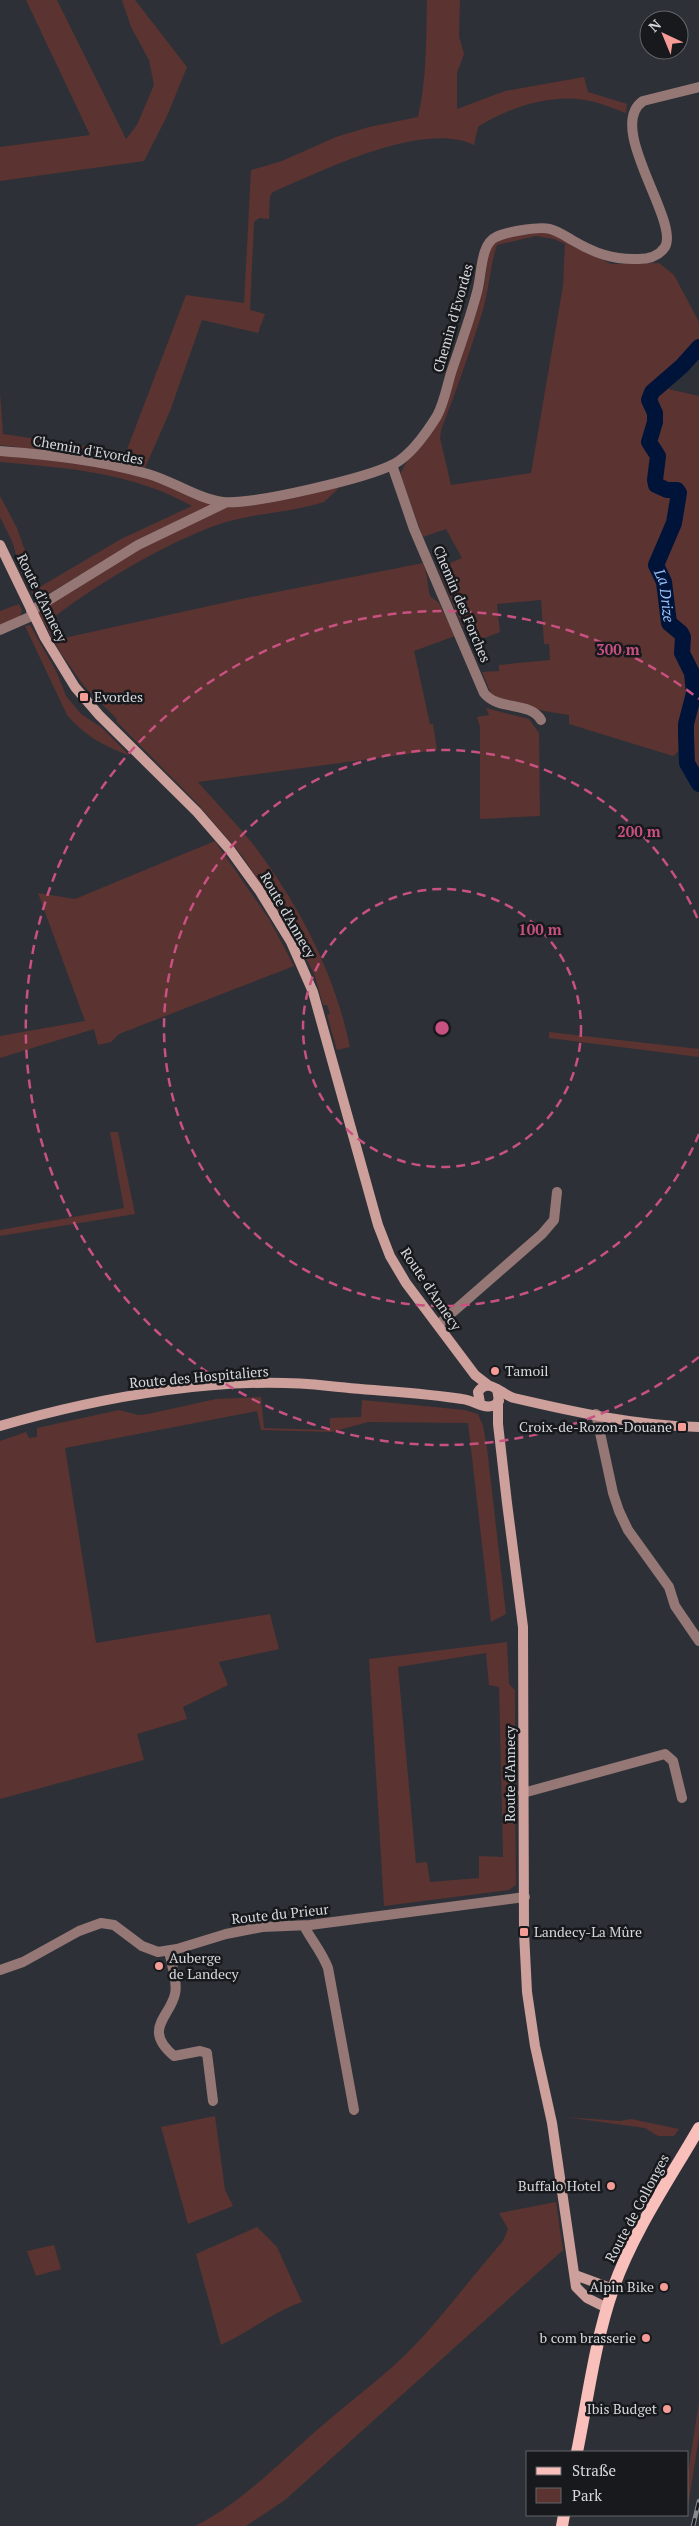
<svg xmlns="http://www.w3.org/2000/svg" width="699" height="2526" viewBox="0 0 699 2526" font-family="'PT Serif',serif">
<rect width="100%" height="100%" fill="#2d3137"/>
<g fill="#5b3331" fill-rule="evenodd">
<path d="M26,0H57L126,139L137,125L154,85L149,60L131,27L122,0H135L187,67L167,116L144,161L0,181V147L90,135Z"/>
<path d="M427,0H460L459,36L464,54L457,73V109L505,91L584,77L588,92L627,104L626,113C610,107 594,100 577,99C544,96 506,109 478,127L474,145C423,120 322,171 273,192L270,196L269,219L259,218L254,222L250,310L265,314L258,333L202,320L170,411L145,468L89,456L0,445V393L3,434L126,452L186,295L244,303L251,170L282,161L336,137L369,127L418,117C427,78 426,40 427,0Z"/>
<path d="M546,231L611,264L659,263L674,275L699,322V352L668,389L699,396V793L689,780L680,750L673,756L569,724V715L544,711L492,696L482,672L499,671V665L550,660L549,644H544L541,600L497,604L500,632L477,641L469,623L462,626L438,568L462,558L446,529L423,537L400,475C411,448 436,431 446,404L484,286L489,250L500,238ZM536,236L554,239L565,244L563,286L531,473L451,485L440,438L441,430C456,391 470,352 482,313C489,291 490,265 497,245Z"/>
<path d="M0,453L99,466L154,479L214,505L148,535L36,601L22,574L12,541L0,517V496L17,528L38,588L121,539L192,506C131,472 68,468 0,462Z"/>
<path d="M337,487L338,489L324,502C292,512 258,513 226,522C174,538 96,584 53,618L64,638L241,599L423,563C428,575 427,584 430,596L439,603L455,636L414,651L430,724H433L437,750L198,782C217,804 238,825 256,848C300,907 335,974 350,1047L337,1050L327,1015L330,1014L327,1005H323L315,976L297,940L243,857L196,802L116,721L117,719L84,686L60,652L39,614V611L124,555L224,508Z"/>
<path d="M19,604L22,610L20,617L0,626V611Z"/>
<path d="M30,625L57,673L66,696L81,714L101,727L130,756C104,746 85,736 67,715L25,626Z"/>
<path d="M486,708L529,719L539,733L540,816L480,819V727L477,717L489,715Z"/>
<path d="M215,841L269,919L294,966L119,1034L111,1042L98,1045L94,1029L0,1058V1036L85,1021L38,893L75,899Z"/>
<path d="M549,1032L699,1049V1057L549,1038Z"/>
<path d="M110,1132H118L135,1214L0,1236V1230L124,1208Z"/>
<path d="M261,1397L264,1428L330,1430V1418L361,1417L362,1400L465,1410L478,1414L483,1426L487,1448L506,1614L491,1622L468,1423L368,1422L332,1432L261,1430L257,1411L65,1448L96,1643L270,1614L279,1649L219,1662L228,1685L183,1707L187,1719L137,1734L144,1760L0,1799V1441L26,1432L29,1438L37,1437V1428L119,1410L138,1415L148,1414L216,1399Z"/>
<path d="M507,1642L509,1684L515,1690V1786L507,1788V1793L515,1795L516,1885L509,1890L384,1906L369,1659ZM486,1653L489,1685L499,1687L503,1857L479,1856V1878L430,1882L427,1862L416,1863L398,1667Z"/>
<path d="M215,2116L225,2190L233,2206L188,2224L161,2127Z"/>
<path d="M565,2117L620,2121L631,2119L679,2129L674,2136H658L645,2128Z"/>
<path d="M556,2202L563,2250L285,2500L246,2526H195C239,2504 272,2470 308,2438C344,2405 384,2378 417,2343C447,2311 473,2275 503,2241L508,2229L499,2213Z"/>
<path d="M257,2227L277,2247L302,2302C273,2312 249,2332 221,2345L196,2254Z"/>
<path d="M54,2245L61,2269L36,2276L27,2251Z"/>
<path d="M699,2402V2436L688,2507V2473Z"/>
</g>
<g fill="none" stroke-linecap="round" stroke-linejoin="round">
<path stroke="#00143a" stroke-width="16" id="s1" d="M699,347L682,366L652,392L649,400L655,413V422L649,442L658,456L655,480L656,485L667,490H677L679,493L674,523L656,565L664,582L669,623L681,633L683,637L682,653L692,673L694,693L686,724V735L687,763L699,784"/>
<g stroke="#957876" stroke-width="10">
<path d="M0,451C50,455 100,460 148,474C173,481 198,499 223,502C253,505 367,478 394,464C411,455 427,432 437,416C444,403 447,386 451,373C460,346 470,319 477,292C482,276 480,244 496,237C506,232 539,226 550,229C558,231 565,236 572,240C594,253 613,260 638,259C648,259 659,256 665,247C680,221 605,127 643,101L699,87"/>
<path d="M392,465L414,529L484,693C498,711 530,701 541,720"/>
<path d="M31,611L138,545L225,503"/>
<path d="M0,630L34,615"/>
<path d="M438,1325L542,1234L554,1220L557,1192"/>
<path d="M596,1414L613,1493L619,1511L628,1530L669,1587L675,1606L699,1641"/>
<path d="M523,1793L665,1754L673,1761L682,1798"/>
<path d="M304,1926C312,1941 322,1952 328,1968L354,2110"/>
<path d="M169,1951C171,1963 178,1982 175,1994C170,2017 142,2029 174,2056L200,2051L207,2053L213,2101"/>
<path d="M0,1970L23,1962L79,1931L101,1923L114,1925L142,1946L158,1952L177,1949L226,1934L262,1927L310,1925L525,1897"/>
</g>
<g stroke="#cda09c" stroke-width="10">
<path d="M0,545L45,638L75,687L99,715L197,812L230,850L259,890L291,942L313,992L378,1225L390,1256L406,1283L475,1375L488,1385"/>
<path d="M498,1401V1424L507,1503L523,1627L524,1932L527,1992L535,2046L552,2123L576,2287L587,2298L607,2308"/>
<path d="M480,1403L478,1392C488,1376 502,1395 514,1398C574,1412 638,1426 699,1427"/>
<path d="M0,1426C100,1397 225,1374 329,1386C373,1391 418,1392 462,1399C475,1400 489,1414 499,1401L497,1389"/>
<path d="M575,2275L613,2289"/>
</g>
<g stroke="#f9bfba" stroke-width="12">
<path d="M577,2452C588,2398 595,2341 613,2289C633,2232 669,2180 699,2128"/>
<path d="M562,2526L564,2515"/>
</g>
<defs>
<path id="rail" d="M693,2526L699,2501"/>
</defs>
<use href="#rail" stroke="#888b90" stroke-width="4.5"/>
<use href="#rail" stroke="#17191c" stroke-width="2.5" stroke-dasharray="8" stroke-linecap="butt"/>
</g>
<g fill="none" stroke="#c85181" stroke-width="2.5" stroke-dasharray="9 6">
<circle cx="442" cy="1028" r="139"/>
<path d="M699 1134A278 278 0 1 1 699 922"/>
<path d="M699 1357A417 417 0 1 1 699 699"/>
</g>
<g fill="#f59c96" stroke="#17191c" stroke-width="2">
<rect x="79" y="692" width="10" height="10" rx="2.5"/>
<circle cx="495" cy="1371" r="5"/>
<rect x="677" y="1422" width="10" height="10" rx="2.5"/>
<rect x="519" y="1927" width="10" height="10" rx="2.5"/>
<circle cx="159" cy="1966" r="5"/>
<circle cx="611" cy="2186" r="5"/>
<circle cx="664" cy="2287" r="5"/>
<circle cx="646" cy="2338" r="5"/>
<circle cx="667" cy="2409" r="5"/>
</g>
<g text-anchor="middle" stroke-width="5" stroke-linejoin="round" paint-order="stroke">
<g font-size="14" fill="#d5d7db" stroke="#17191c">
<text transform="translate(453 318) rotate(-74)" y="5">Chemin d'Evordes</text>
<text transform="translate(88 450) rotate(10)" y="5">Chemin d'Evordes</text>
<text transform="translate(42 598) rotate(64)" y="5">Route d'Annecy</text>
<text transform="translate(462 604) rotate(67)" y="5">Chemin des Forches</text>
<text transform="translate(288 915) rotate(60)" y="5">Route d'Annecy</text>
<text transform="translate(431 1289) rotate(56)" y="5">Route d'Annecy</text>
<text transform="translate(199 1377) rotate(-5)" y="5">Route des Hospitaliers</text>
<text transform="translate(510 1774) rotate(-90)" y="5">Route d'Annecy</text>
<text transform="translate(280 1914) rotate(-6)" y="5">Route du Prieur</text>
<text transform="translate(637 2208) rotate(-62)" y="5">Route de Collonges</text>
</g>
<g font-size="14" fill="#d5d7db" stroke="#17191c" text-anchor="end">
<text x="94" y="702" text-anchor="start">Evordes</text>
<text x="505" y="1376" text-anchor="start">Tamoil</text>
<text x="672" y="1432">Croix-de-Rozon-Douane</text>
<text x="534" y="1937" text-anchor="start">Landecy-La Mûre</text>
<text x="169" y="1963" text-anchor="start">Auberge<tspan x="169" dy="16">de Landecy</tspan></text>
<text x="601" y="2191">Buffalo Hotel</text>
<text x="654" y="2292">Alpin Bike</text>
<text x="636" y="2343">b com brasserie</text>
<text x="657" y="2414">Ibis Budget</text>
</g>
<g font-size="15" font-style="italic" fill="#9bc1f8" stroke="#17191c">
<text dy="5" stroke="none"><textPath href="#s1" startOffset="298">La Drize</textPath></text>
</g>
</g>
<circle cx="442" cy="1028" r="8" fill="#c85181" stroke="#17191c" stroke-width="2.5"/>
<g font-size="15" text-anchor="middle" font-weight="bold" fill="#c85181" stroke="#17191c" stroke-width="5" stroke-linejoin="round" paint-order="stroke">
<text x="618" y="655">300 m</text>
<text x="639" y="837">200 m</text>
<text x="540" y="935">100 m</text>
</g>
<rect x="526" y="2451" width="162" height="65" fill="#17191c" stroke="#636568"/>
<rect x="536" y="2467" width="25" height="8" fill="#f9bfba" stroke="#636568"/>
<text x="572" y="2476" font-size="15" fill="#d5d7db">Straße</text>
<rect x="536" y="2488" width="25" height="15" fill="#5b3331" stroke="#636568"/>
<text x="572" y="2501" font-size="15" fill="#d5d7db">Park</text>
<g transform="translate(664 35) rotate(316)"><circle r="24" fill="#17191c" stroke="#636568"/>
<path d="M0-4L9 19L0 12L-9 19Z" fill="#f59c96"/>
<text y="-8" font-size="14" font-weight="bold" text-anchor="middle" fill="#d5d7db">N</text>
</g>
</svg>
